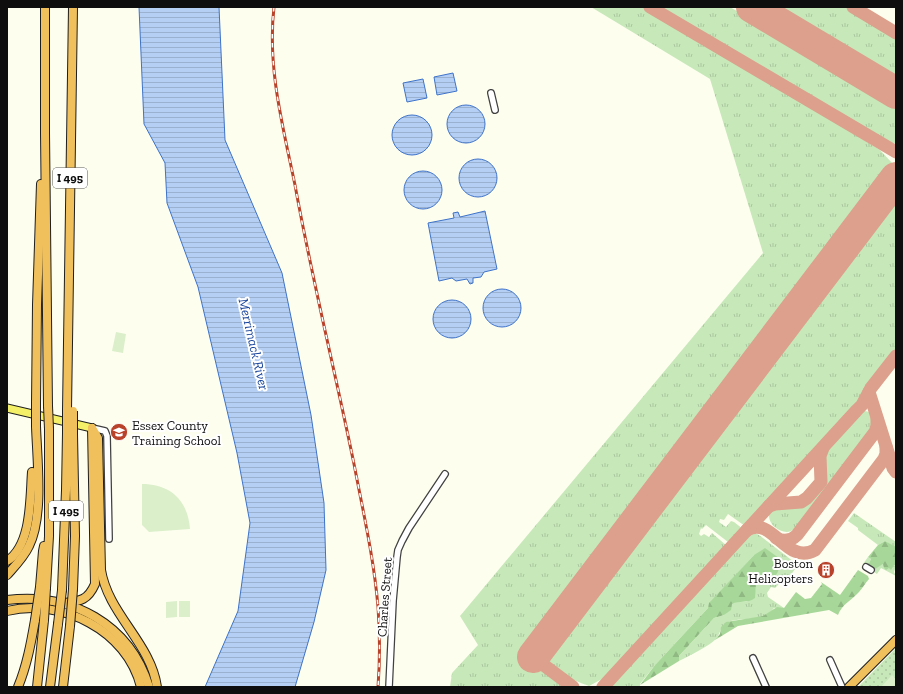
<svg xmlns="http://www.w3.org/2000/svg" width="903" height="694" viewBox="0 0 903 694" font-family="'Zilla Slab',serif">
<defs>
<pattern id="grass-tufts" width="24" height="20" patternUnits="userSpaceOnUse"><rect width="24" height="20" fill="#c7e8b9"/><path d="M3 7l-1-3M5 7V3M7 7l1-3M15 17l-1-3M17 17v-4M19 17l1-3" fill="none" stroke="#aac69e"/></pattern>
<pattern id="forest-firs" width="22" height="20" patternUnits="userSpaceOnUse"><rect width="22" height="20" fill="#a8d899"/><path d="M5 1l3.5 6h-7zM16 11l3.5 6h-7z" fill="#8fb883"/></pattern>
<pattern id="park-dots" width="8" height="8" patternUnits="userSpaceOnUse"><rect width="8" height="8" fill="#c7e8b9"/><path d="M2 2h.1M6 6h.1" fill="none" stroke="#aac69e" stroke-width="1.8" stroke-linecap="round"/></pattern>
<pattern id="water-rules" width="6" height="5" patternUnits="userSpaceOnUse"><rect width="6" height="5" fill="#b5cff4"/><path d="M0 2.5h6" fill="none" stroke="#9ab1d0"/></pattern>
</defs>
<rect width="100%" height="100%" fill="#fefeef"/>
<g fill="url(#grass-tufts)">
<path d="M591,7H642L778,87L880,150L893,164L521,652L566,687H450L452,673L478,645L460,616L763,253L710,79Z"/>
<path d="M660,7H730L896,105V144L889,142L855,124L695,29Z"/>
<path d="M773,7H845L896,38V80Z"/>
<path d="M896,196V351L855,407L745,526L728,514L724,520L720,519L719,522L726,527L731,521L734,522L743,529L731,542H728L706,525L702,529L701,528L699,534L701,536L704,534L709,537L712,533L727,546L654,627L609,673L602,679L589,686C573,680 555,673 547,657L548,655Z"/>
<path d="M864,411C872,411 875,418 873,426L794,529C786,537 769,527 769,516C769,513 771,510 773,507L805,506L825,484L824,451L859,414Z"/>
<path d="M854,513L896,542V548L885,541L878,545L858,530V528L848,521Z"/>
<path d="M754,533L759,535L798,565L787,580H783L775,588L771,587L767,593L768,597L784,608H774C764,623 742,616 728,622C720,625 721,633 716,639C709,646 689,656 679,661V656L714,618L724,615L732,604L734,602H746L754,598L756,585L759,582H764L754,555L710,603L708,608L655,665L640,684V687H608L747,535Z"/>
<path d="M868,557L871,559L869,563L878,566L883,564L889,568L894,565L896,566L894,572L896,576L881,568L877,574L863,564Z"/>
</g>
<g fill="url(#forest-firs)">
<path d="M885,541L896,547V566L894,565L891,570L889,568L886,570L884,568L883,564L875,569L868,565L871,559L868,557L878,545Z"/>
<path d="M765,548L779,558C781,570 777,577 766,584L764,582H759L756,585L755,598C748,604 739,600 732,604L731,610L724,615L714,618L679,656V661L640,685L655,665L708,608L709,603L754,555Z"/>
<path d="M858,570L868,576L869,579C865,583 863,588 859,592C852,600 842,604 838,615L829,610L738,626L715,640L720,634L721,627L726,622L763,616L777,607L784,608L796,592L805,599L811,598L822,584L821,582L840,595Z"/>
</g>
<path fill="url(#park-dots)" d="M896,648V687H858Z"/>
<g fill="#dbefcb">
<path d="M116,332L126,334L123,353L112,351Z"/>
<path d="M142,484C171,484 188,501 190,529L149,532L142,525Z"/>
<path d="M177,601V617L166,618V602Z"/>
<rect x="179" y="601" width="11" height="16"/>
<path d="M892,675L896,679V687H881Z"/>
</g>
<g fill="url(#water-rules)" stroke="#3e73c9">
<path d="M139,7H219L225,140L282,273L311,415L324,503L326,570L314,622L295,687H205L238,611L250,523L237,453L198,287L167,203L165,163L144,124Z"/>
<path d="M453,73L457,91L437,95L434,77Z"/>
<path d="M423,79L427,98L407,102L403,83Z"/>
<circle cx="466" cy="124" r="19"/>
<circle cx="412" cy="135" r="20"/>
<circle cx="478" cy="178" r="19"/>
<circle cx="423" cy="190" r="19"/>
<path d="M485,211L497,269L484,272L481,277L473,278V283L470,284L467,279L456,281L452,278L439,281L428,223L454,218L453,213L458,212L460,217Z"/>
<circle cx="502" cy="308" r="19"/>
<circle cx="452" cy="319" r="19"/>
</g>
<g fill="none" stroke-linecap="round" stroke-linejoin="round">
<g stroke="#dca08c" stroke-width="13">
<path d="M650,7L896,152"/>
<path d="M853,7L896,33"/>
<path d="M869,392L893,468L896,472"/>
<path d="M769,506L775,504L801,502L807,498L821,482L820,456L823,448"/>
<path d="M747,530C773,515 786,566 815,550L884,459L886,454V447"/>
<path d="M776,538C784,542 791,541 797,535L875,432L877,426V419"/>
<path d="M533,657L573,687"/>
<path d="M603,687L857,410L862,405L871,388L896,356"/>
</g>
<g stroke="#dca08c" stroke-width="32">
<path d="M752,7L896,93"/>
<path d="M533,657L896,178"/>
</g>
<defs>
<g id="minor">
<path d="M491,93L495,110"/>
<path d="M92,428L105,431L107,436L109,539"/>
<path d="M866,567L871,570"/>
<path d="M753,658L766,687"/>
<path d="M830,660L842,687"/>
<path d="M389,687L393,601L397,557L398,550L402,541L409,528L445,474"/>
</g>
<path id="major" d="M7,408L92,428"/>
<g id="highway">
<path d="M45,7V133L48,406"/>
<path d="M36,403L37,305L41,184"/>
<path d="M67,410L73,7"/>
<path d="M92,428L98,438L101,570C108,614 151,643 157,687"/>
<path d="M7,561C32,545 30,498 32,472"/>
<path d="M7,575C15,566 24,557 29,546C44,516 37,459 36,426"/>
<path d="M40,587L43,551L44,546"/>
<path d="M46,588L49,536V429"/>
<path d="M73,589L75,536L73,434"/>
<path d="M62,590L66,490L67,433"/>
<path d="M7,600C71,592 130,624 149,687"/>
<path d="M64,603C81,601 88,600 95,584L92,428"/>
<path d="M7,611C62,598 127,630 141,687"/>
<path d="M18,687C27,665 31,643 35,620"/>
<path d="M37,687L44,620"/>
<path d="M50,687L58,624"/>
<path d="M63,687L70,626"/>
<path d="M849,687L896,640"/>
</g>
</defs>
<use href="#minor" stroke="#414141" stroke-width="8"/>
<use href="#major" stroke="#1f1f1f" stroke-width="9"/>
<use href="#highway" stroke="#1f1f1f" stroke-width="10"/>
<use href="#minor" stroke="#fff" stroke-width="5.5"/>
<use href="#major" stroke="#f4f169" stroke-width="7"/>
<use href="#highway" stroke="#f0c05c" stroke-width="8"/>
<defs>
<path id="rail" d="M274,7C267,67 283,127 295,185C312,279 335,371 354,464C363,511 374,559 378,607C380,634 380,661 378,687"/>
</defs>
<use href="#rail" stroke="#b9422a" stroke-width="3"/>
<use href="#rail" stroke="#fff" stroke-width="1.5" stroke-dasharray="4.5" stroke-linecap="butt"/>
<defs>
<g id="highway-bridge">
<path d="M48,406L49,429"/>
<path d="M73,411V434"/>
<path d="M36,426V403"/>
<path d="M67,433V410"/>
<path d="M35,620L40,587"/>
<path d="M44,620L46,588"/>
<path d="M58,624L62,590"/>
<path d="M70,626L73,589"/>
</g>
</defs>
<use href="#highway-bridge" stroke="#1f1f1f" stroke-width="10" stroke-linecap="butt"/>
<use href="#highway-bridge" stroke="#f0c05c" stroke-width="8"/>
</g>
<defs>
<symbol id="school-disc" viewBox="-11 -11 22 22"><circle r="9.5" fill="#b9422a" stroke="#fff"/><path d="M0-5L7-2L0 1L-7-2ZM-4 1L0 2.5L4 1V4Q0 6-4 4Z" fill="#fff"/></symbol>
<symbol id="building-disc" viewBox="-11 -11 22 22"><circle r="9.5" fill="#b9422a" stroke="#fff"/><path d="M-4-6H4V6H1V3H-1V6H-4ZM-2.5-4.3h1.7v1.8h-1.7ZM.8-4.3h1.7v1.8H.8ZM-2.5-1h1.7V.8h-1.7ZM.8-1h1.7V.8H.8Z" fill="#fff"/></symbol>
</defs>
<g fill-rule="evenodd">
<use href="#school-disc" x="109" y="422" width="20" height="20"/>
<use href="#building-disc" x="816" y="560" width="20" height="20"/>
</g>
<g text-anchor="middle" stroke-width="4" stroke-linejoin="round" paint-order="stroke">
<g fill="#fff" stroke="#565656" stroke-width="1">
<rect x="53" y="168" width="34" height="20" rx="3"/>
<rect x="49" y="501" width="34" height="20" rx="3"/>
</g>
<g font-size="12" font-weight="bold" fill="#0e0e0e">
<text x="70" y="182">I 495</text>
<text x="66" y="515">I 495</text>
</g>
<g font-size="13" fill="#0e0e0e" stroke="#fff" text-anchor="start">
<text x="132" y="430">Essex County<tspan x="132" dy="15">Training School</tspan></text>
<text x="813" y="568" text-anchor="end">Boston<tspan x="813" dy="15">Helicopters</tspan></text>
</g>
<g font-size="13" fill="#0e0e0e" stroke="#fff">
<text transform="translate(384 597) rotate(-86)" y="5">Charles Street</text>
</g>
<g font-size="14" font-style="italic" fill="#1b479c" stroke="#fff">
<text transform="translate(254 344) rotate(77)" y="5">Merrimack River</text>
</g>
</g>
<rect width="903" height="694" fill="none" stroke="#0e0e0e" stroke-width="16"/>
</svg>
